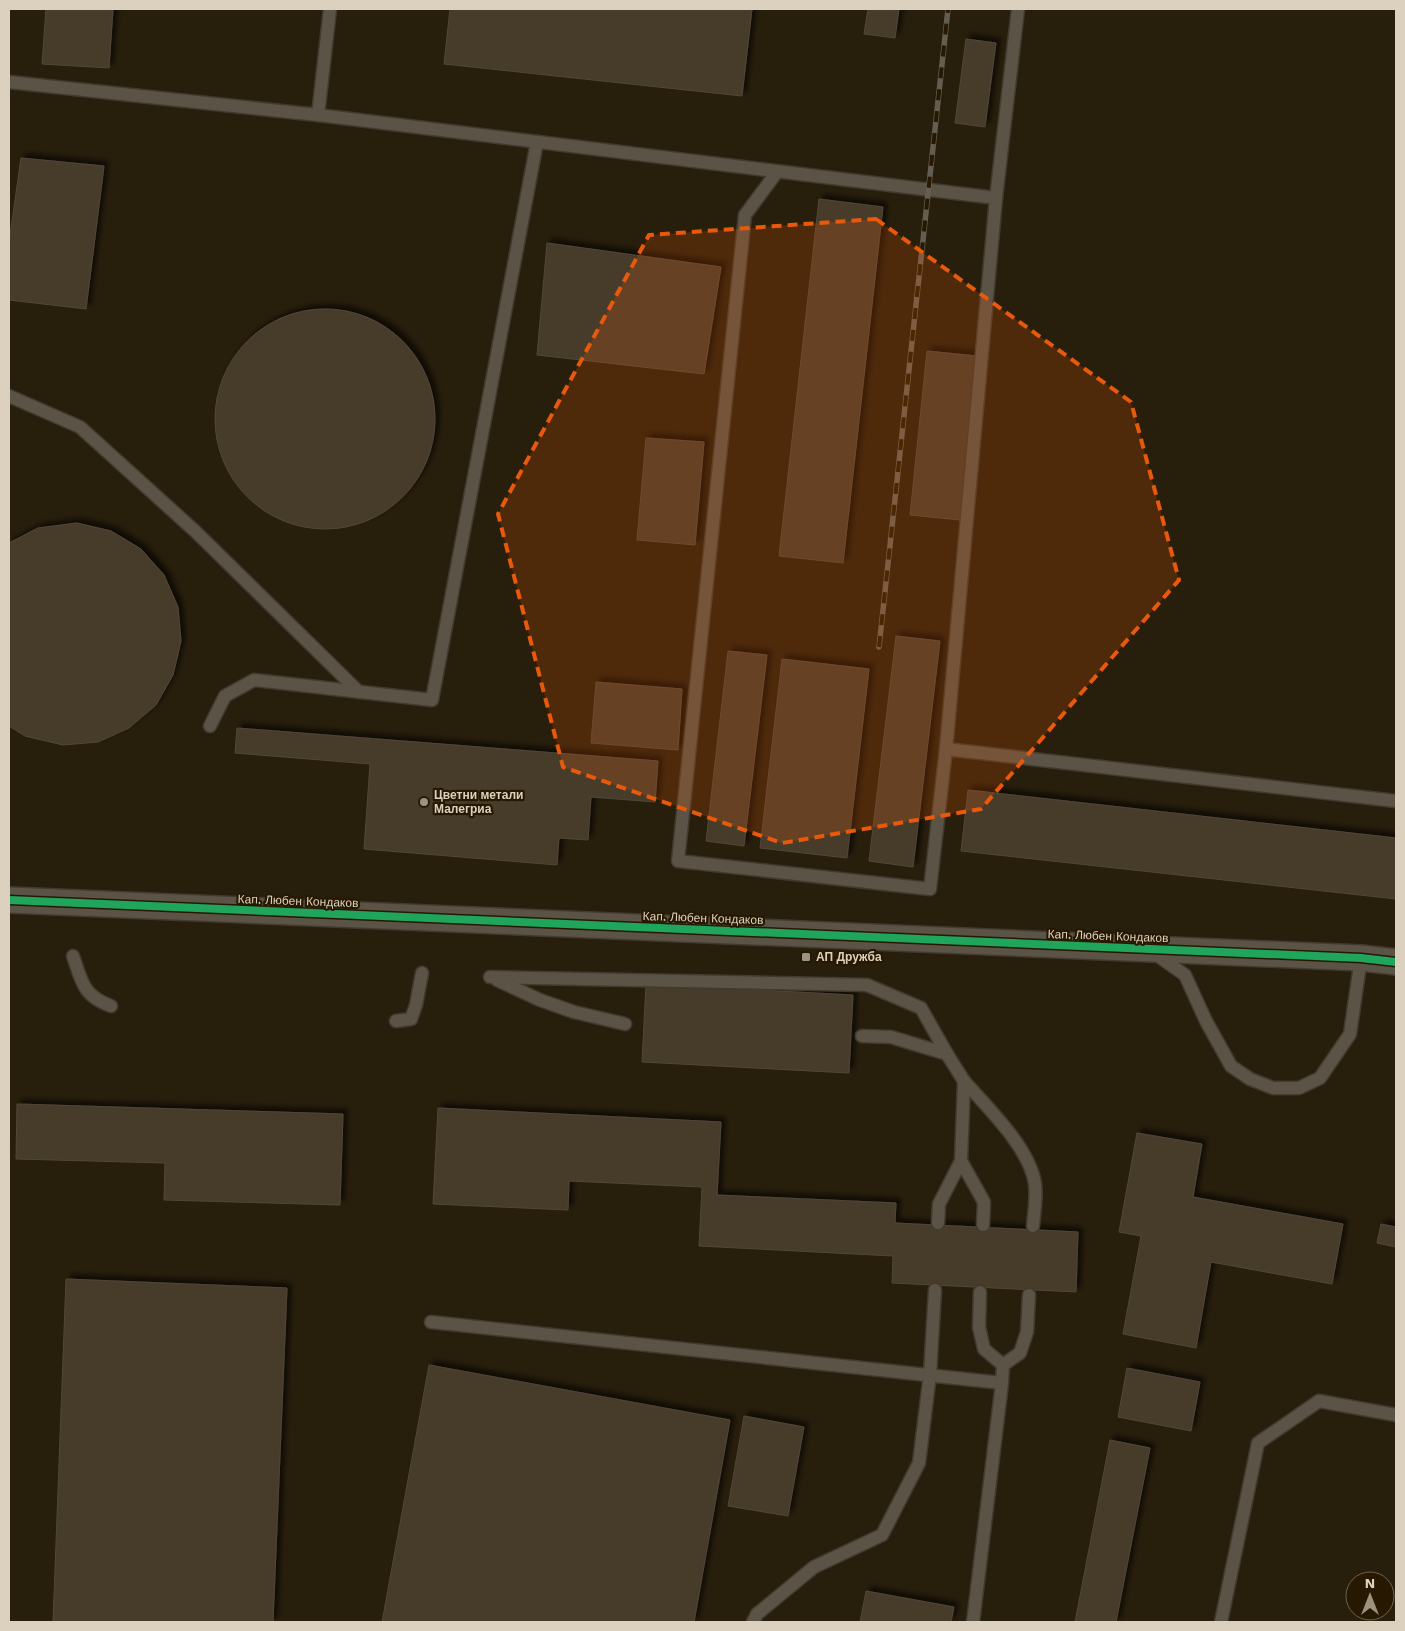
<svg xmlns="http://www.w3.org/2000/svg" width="1405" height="1631" viewBox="0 0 1405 1631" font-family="'Work Sans',sans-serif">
<defs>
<filter id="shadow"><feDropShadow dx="4.5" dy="-4.5" stdDeviation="2.5" flood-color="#0009"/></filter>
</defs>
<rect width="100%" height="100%" fill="#281e0c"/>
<g fill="#473a29" stroke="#52473b" filter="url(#shadow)">
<path d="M46,9H113L109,68L42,64Z"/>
<path d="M450,9H752L742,96L444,64Z"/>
<path d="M868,9H899L895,38L864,34Z"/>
<path d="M966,39L996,43L985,127L955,123Z"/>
<path d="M21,158L104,166L86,309L9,300V242Z"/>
<path d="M819,199L883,207L843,563L779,556Z"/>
<path d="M547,243L721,267L704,374L537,355Z"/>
<circle cx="325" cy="419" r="110"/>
<path d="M927,351L977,356L960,520L910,515Z"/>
<path d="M646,438L704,442L695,545L637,540Z"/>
<path d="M77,523L111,531L141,549L164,575L178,607L181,641L173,675L156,705L129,728L98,742L63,745L25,736L9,726V543L38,528Z"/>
<path d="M896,636L940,641L913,867L869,861Z"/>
<path d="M728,651L767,655L744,846L706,841Z"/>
<path d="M782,659L869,669L847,858L760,848Z"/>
<path d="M596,682L682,689L678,750L591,743Z"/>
<path d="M237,728L658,761L655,802L591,797L588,840L559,838L557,865L364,849L370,764L235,753Z"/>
<path d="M968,790L1396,838V899L961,851Z"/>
<path d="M646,984L853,995L849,1073L642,1062Z"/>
<path d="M17,1104L343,1114L340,1205L164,1200L165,1163L16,1159Z"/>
<path d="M438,1108L721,1122L717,1195L896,1203L895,1223L1078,1232L1076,1292L892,1283L893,1256L699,1246L702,1187L569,1181L568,1210L433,1204Z"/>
<path d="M1137,1133L1202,1144L1193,1197L1343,1224L1332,1284L1211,1262L1196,1348L1123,1334L1141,1236L1119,1232Z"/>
<path d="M1381,1224L1396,1227V1247L1377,1243Z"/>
<path d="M66,1279L287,1288L273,1622H53Z"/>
<path d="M429,1365L730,1420L694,1622H382Z"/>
<path d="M1127,1368L1200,1382L1191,1431L1118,1417Z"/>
<path d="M744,1416L804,1427L788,1516L728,1506Z"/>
<path d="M1110,1440L1150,1448L1116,1622H1075Z"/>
<path d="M866,1591L954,1607L951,1622H860Z"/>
</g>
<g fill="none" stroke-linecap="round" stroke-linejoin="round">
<defs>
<g id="service">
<path d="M1018,9L996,198L946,749L1396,801"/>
<path d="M9,82L318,115L996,198"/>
<path d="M318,115L330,9"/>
<path d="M777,172L745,215L678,861L930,889L946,749"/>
<path d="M9,396L80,427L196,532L359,692"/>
<path d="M210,726L225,696L254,680L432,700L537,142"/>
<path d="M1154,953L1185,975L1206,1021L1231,1066L1250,1079L1273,1088H1299L1320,1078L1350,1034L1361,958"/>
<path d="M73,956C82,982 83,996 111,1006"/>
<path d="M490,977L867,985L921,1008L947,1054"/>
<path d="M497,980L540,1000L574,1012L625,1024"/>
<path d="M396,1021L411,1019L416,1005L422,973"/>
<path d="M862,1036L891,1037L947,1054L964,1081L961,1161L939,1204L938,1223"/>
<path d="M964,1081C987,1107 1030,1148 1035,1184C1037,1197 1034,1213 1033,1226"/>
<path d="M961,1161L984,1202L983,1225"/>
<path d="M980,1292L979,1327L984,1349L1003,1365"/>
<path d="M431,1322L1002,1383L973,1622"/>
<path d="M1002,1383L1003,1365L1020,1353L1027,1332L1029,1295"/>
<path d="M753,1622L757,1614L814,1567L882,1535L919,1463L930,1374L935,1290"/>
<path d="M1221,1622L1258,1443L1319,1401L1396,1415"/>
</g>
<path id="minor" d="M9,900L1361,958L1396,962"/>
</defs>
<use href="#service" stroke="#423a2e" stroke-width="15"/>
<use href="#minor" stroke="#423a2e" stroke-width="28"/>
<use href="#service" stroke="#5a5346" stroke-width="12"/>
<use href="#minor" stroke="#5a5346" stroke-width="25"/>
<defs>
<path id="rail" d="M879,647L948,9"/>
</defs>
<use href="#rail" stroke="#645e51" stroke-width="5.5"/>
<use href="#rail" stroke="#271901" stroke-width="4" stroke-dasharray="11" stroke-linecap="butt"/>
<defs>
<path id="cycleway" d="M9,900L1361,958L1396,962"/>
</defs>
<use href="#cycleway" stroke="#271901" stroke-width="11"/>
<use href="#cycleway" stroke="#20a55d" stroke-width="8"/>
</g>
<path fill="#e8590c" fill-opacity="0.2" stroke="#e8590c" stroke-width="4" stroke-dasharray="10 6" stroke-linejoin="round" d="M876,219L1131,402L1179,580L981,809L782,843L563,767L498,514L649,235Z"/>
<g fill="#9d9280" stroke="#271901" stroke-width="2">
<circle cx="424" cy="802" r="5"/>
<rect x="801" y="952" width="10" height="10" rx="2.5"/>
</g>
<g text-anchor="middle" stroke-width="4.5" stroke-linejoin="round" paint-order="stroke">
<g font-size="12" font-weight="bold" fill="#dcd1be" stroke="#271901" text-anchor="start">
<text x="434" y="799">Цветни метали<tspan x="434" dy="14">Малегриа</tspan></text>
<text x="816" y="961">АП Дружба</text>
</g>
<g font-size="12" fill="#dcd1be" stroke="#271901">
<text transform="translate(298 901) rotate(2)" y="4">Кап. Любен Кондаков</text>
<text transform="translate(703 918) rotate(2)" y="4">Кап. Любен Кондаков</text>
<text transform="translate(1108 936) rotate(2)" y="4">Кап. Любен Кондаков</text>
</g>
</g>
<rect width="1405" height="1631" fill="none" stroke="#dcd1be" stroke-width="20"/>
<g transform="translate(1370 1596)"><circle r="24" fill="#271901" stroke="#6f634d"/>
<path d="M0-4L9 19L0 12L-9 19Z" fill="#9d9280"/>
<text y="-8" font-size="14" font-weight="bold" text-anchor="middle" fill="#dcd1be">N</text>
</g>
</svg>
